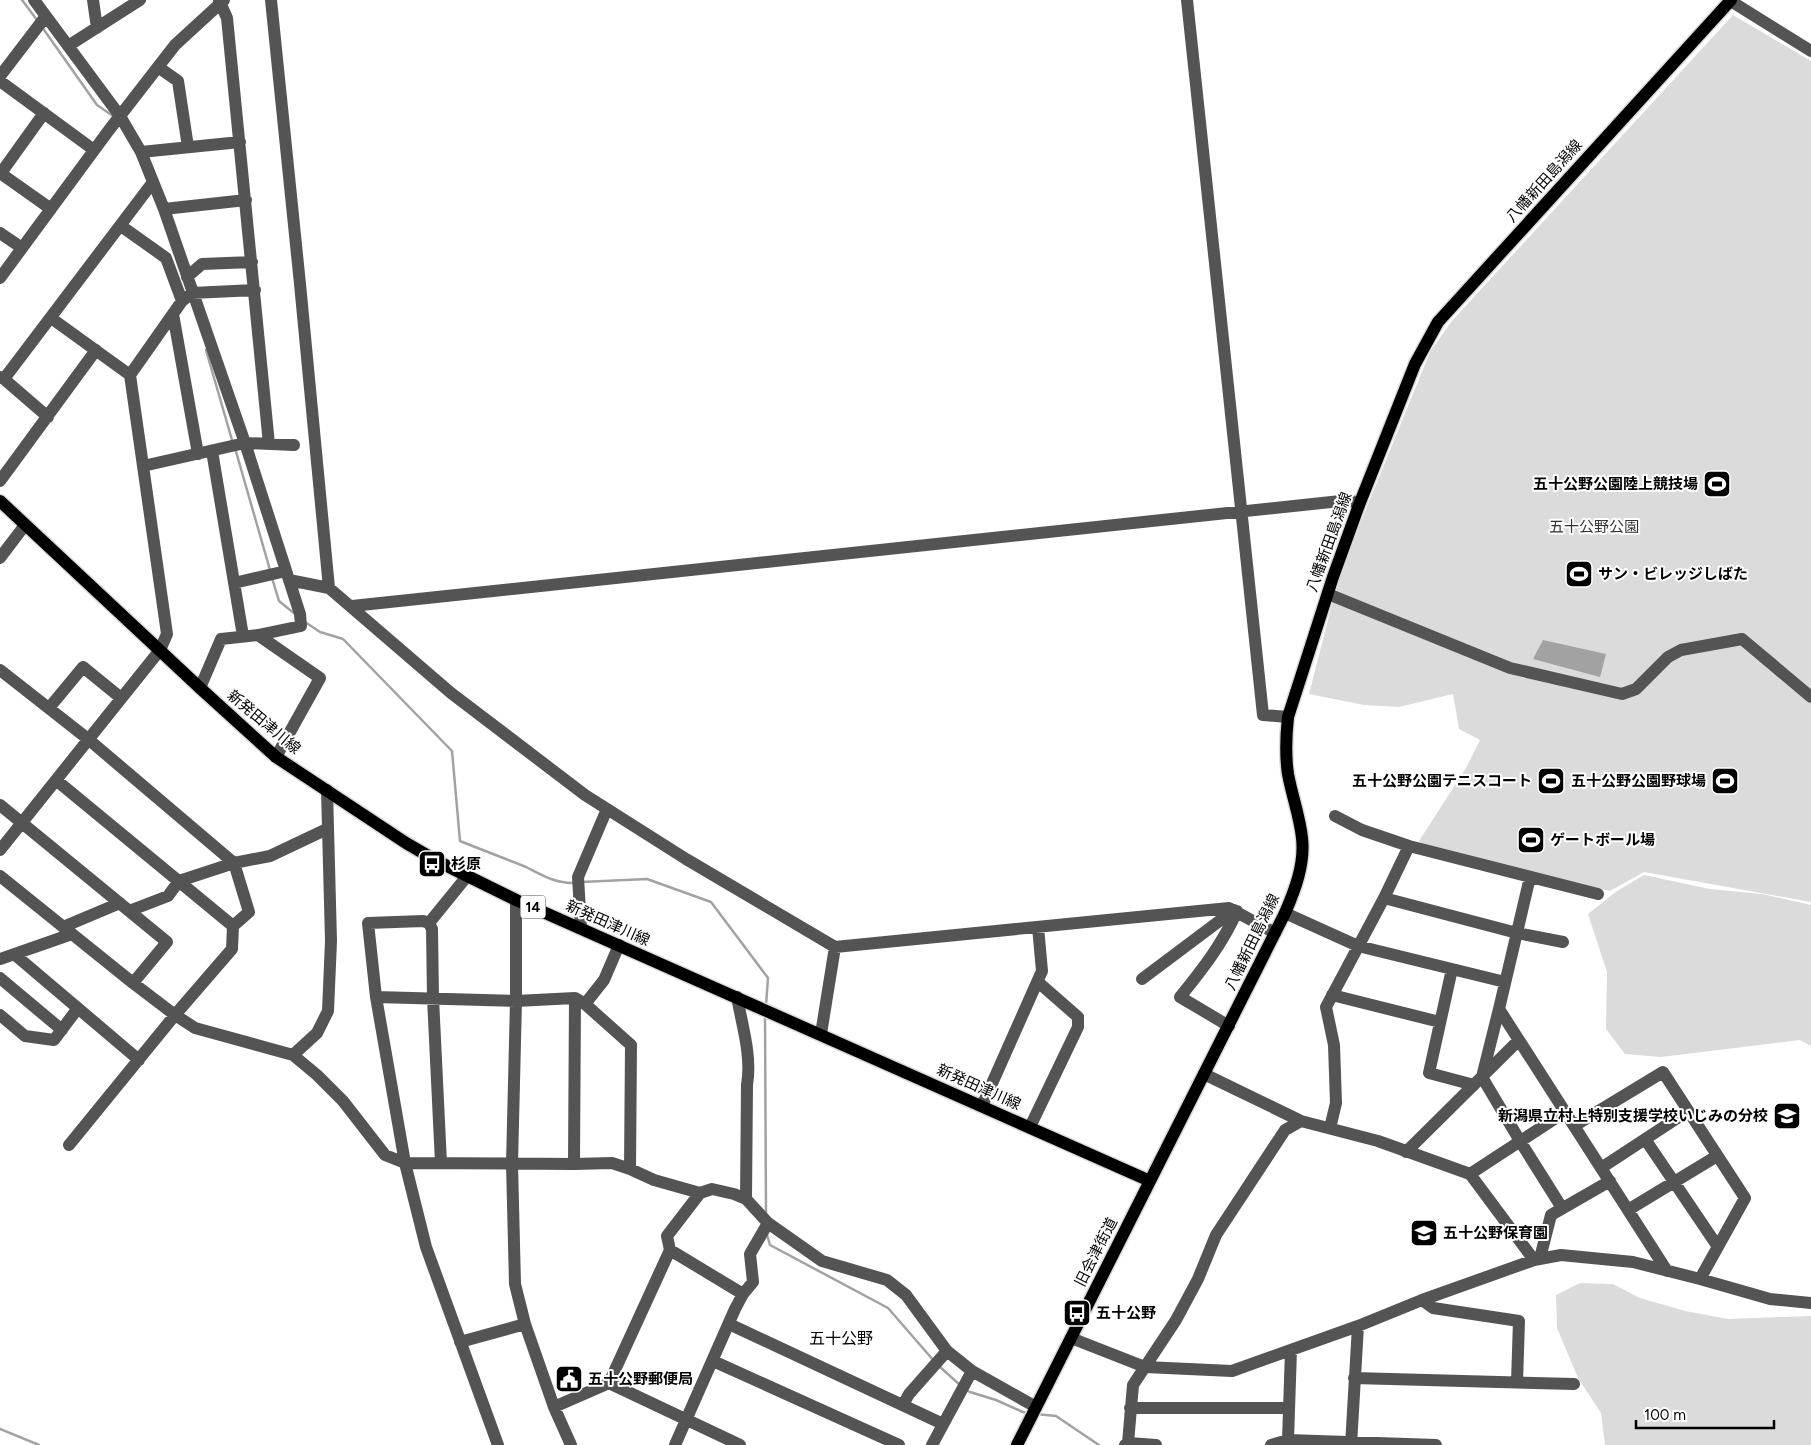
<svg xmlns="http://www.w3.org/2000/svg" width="1811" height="1445" font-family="Figtree,'Noto Sans JP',sans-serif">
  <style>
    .green { fill: #dbdbdb }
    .water { fill: #a2a2a2 }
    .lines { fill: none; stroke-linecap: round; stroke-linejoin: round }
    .stream { stroke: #a2a2a2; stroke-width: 2.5 }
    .major-casing { stroke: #dbdbdb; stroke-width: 15 }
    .minor { stroke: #545454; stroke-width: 12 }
    .major { stroke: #000; stroke-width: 12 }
    .labels { text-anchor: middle; stroke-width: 4; stroke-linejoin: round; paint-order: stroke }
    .shield { fill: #fff; stroke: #4c4c4c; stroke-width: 1 }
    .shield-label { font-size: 14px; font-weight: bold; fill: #000 }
    .street-label { font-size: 15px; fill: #000; stroke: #fff }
    .poi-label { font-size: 15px; font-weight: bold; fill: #000; stroke: #fff; text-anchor: start }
    .park-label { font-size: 15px; fill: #323232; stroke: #fff }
    .neighbourhood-label { font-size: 16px; fill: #000; stroke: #fff }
  </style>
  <rect width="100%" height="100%" fill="#fff"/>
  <path class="green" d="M1733,15l78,46v841l-167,-30 -34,19 -188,-47 -3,-3 47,-73 14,-28 -21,-11 -6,-35 -54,13 -35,-2 -55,-11 31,-121 90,-221 21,-30z
    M1644,875l66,14 52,5 49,11v141l-11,-6 -139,17 -36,-3 -19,-25 1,-57 -19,-58 29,-23z
    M1580,1283l33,1 27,14 45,13 43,8 83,-3v129h-206l-4,-32 -23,-35 -21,-50 -1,-33z"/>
  <path class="water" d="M1543,640l63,14 -6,23 -67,-18z"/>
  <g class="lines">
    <path class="stream" d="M22,0l15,20
      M42,27l55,78 16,11
      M206,350l26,90
      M235,448l35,122
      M272,578l7,23 16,13
      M305,622l15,10 23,7 109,112 8,90c22,9 44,17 66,26 16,8 28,16 47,16
      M581,882l66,-3 64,23 57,76 -2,27
      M765,1016l1,199
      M767,1235l3,10 118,63 46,53
      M940,1367l20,18
      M966,1390l4,2 26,8 27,12 5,1
      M1036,1414l20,2 43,29
      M0,1429l39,16"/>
    <g class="major-casing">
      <path id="major" d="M0,501l200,187 76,69 130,86 31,18 79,39 634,281
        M1017,1445l268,-532c10,-23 20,-49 17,-75 -2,-21 -10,-42 -14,-64 -3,-20 -2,-38 0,-57l45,-140 26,-72 56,-141 23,-42 293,-322"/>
    </g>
    <path class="minor" d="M34,0l86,116 21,36 23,57 81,234 55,171 1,12 -43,9 -37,4 -21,49
      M93,0l4,28
      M219,0l8,18 42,426
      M271,0l29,284 29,304
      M1187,0l76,715 25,2
      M1729,0l82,51
      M68,46l72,-46
      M158,67l20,14 10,66
      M0,76l46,-60
      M0,81l94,69
      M141,152l99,-10
      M0,173l51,36
      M1,173l43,-60
      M164,209l82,-9
      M121,226l45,32 16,43
      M0,233l22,15
      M187,277l15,-13 50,-2
      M0,278l109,-148 66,-85 49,-45
      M173,314l25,140
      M51,318l79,57
      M0,377l4,2 149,-197
      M4,379l44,38
      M212,451l31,185
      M143,466l102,-23 49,2
      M0,481l96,-131
      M0,558l25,-33
      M289,580l40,8 122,105 134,102 101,64 149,88 394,-39 46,25
      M234,583l52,-12
      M1328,594l182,74 112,26 14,-5 32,-32 13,-7 61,-11 69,58
      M352,606l998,-106 9,5
      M258,635l62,43 -44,79
      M0,670l88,69 146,124 15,49 -16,14 -1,23 -57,66 -106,130
      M49,708l34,-41 38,31
      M56,780l177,146
      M0,805l167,137 -34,41
      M1335,816l27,14 47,16 189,48
      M0,850l160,-200 7,-16 -37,-259 52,-74 10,-8 63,-3
      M0,876l133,107 42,32 20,13 98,27 24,20 26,26 42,54 20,8 169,1 38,-1 18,6 24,11 46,13 12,-4 22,5 12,5
      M1530,877l-31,132 168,262
      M1384,898l133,35 46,9
      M516,900v101l-4,163 3,120 10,40 29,83 17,38
      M129,911l39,-15 11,-15 55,-18 36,-7 57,-27
      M1285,913l73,33 147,36
      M429,923l39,-48
      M63,927l57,-24
      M581,928l-3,-51 29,-68
      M14,954l125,106
      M0,959l72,-25
      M1452,969l-23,104 45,12
      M0,978l62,52
      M1142,979l92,-69
      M1332,995l108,27
      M376,997l140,4 59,-3 10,6 46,41 -1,124
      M737,997c5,28 15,59 10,88l-1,114 22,24 54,38 65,19 19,15 41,56 25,20 64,36
      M585,1004l19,-24 15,-35
      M1499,1009l-17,68 38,64 42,67
      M0,1015l25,21 29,4 24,-32
      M1229,1026l-49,-29c22,-27 43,-54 57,-86
      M821,1034l14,-87
      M293,1055l24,-22 11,-22 3,-70 -4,-151
      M1204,1074l97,47 77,20 92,33 64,86
      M982,1106l60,-135 -4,-44
      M1574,1126l89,-54 82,126 -45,81
      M1030,1127l48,-100v-10l-40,-35
      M1330,1128l6,-25 -2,-58 -8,-38 58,-109 25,-52
      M1645,1139l73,108
      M1406,1152l113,-112
      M441,1163l-8,-165 -1,-69 -3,-6 -6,-2 -55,2 8,74 29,166 21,84 72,198
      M574,1164l1,-166
      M1601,1168l87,-57
      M1470,1174l95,-62
      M1628,1210l89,-54
      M670,1250l73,44 -8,15 -60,136
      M1540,1258l11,-43 59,-34
      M743,1294l10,-12 -3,-28 18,-31
      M1422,1300l11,8 86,13 -2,61
      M729,1324l214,100
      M1071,1338l74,29 87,4 126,-45 64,-26 112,-40 27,-5 72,7 67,17 70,20 41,4
      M460,1342l65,-18
      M713,1361l186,84
      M1354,1378l220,6
      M609,1383l131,62
      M903,1405l6,-11 38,-43
      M554,1407l55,-24 61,-133 -3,-14 33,-43
      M1130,1408h159
      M1288,1440l3,-90
      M1128,1443l5,-58 43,-65 22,-41 18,-44 69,-105 16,-9
      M932,1445l40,-74
      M1125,1445l3,-2 28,2
      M1271,1445l17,-5 148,5
      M1351,1445l7,-119"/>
    <use href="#major" class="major"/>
  </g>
  <defs>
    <g id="stadium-square" transform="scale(1.4375)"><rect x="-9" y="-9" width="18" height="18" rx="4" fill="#000" stroke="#fff"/><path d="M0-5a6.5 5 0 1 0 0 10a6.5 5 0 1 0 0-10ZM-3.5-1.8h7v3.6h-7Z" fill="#fff"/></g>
    <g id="bus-square" transform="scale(1.4375)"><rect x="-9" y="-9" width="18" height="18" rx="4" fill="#000" stroke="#fff"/><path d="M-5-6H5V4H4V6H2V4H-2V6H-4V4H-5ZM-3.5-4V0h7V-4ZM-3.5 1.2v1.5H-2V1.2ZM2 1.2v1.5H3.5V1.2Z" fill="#fff"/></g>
    <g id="school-square" transform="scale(1.4375)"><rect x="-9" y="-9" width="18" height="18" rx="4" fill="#000" stroke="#fff"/><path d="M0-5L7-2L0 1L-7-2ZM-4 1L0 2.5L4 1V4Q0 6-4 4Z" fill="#fff"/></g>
    <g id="civic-square" transform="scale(1.4375)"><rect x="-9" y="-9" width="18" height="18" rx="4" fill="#000" stroke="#fff"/><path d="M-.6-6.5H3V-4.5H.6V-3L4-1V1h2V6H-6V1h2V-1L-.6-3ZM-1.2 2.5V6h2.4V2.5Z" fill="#fff"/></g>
  </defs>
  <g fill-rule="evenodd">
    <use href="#stadium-square" x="1717" y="484"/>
    <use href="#stadium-square" x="1579" y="574"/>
    <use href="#stadium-square" x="1551" y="781"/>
    <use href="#stadium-square" x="1725" y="781"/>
    <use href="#stadium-square" x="1531" y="840"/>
    <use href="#bus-square" x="432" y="864"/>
    <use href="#school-square" x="1787" y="1116"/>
    <use href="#school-square" x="1424" y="1233"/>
    <use href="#bus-square" x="1077" y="1313"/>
    <use href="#civic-square" x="569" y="1379"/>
  </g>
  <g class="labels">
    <rect class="shield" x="520.5" y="895.5" width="25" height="23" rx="4"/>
    <g class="shield-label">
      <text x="533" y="912">14</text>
    </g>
    <g class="street-label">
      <text transform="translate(1544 181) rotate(-48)" y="5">八幡新田島潟線</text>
      <text transform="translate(1329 542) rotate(-70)" y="5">八幡新田島潟線</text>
      <text transform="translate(264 722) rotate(40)" y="5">新発田津川線</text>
      <text transform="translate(608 923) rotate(24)" y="5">新発田津川線</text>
      <text transform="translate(1252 942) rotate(-64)" y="5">八幡新田島潟線</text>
      <text transform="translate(979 1087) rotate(24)" y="5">新発田津川線</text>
      <text transform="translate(1096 1252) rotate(-63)" y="5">旧会津街道</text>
    </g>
    <g class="poi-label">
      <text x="1698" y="489" text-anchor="end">五十公野公園陸上競技場</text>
      <text x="1598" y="579">サン・ビレッジしばた</text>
      <text x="1532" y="786" text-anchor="end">五十公野公園テニスコート</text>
      <text x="1706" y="786" text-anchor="end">五十公野公園野球場</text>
      <text x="1550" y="845">ゲートボール場</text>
      <text x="451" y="869">杉原</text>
      <text x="1768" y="1121" text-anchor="end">新潟県立村上特別支援学校いじみの分校</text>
      <text x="1443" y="1238">五十公野保育園</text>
      <text x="1096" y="1318">五十公野</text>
      <text x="588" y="1384">五十公野郵便局</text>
    </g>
    <g class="park-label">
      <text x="1594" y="532">五十公野公園</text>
    </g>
    <g class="neighbourhood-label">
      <text x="841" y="1344">五十公野</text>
    </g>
  </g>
  <path d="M1636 1420v8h138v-8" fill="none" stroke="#000000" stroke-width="2.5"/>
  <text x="1644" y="1420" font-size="15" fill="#000000" stroke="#ffffff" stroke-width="4" paint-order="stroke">100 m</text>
</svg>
